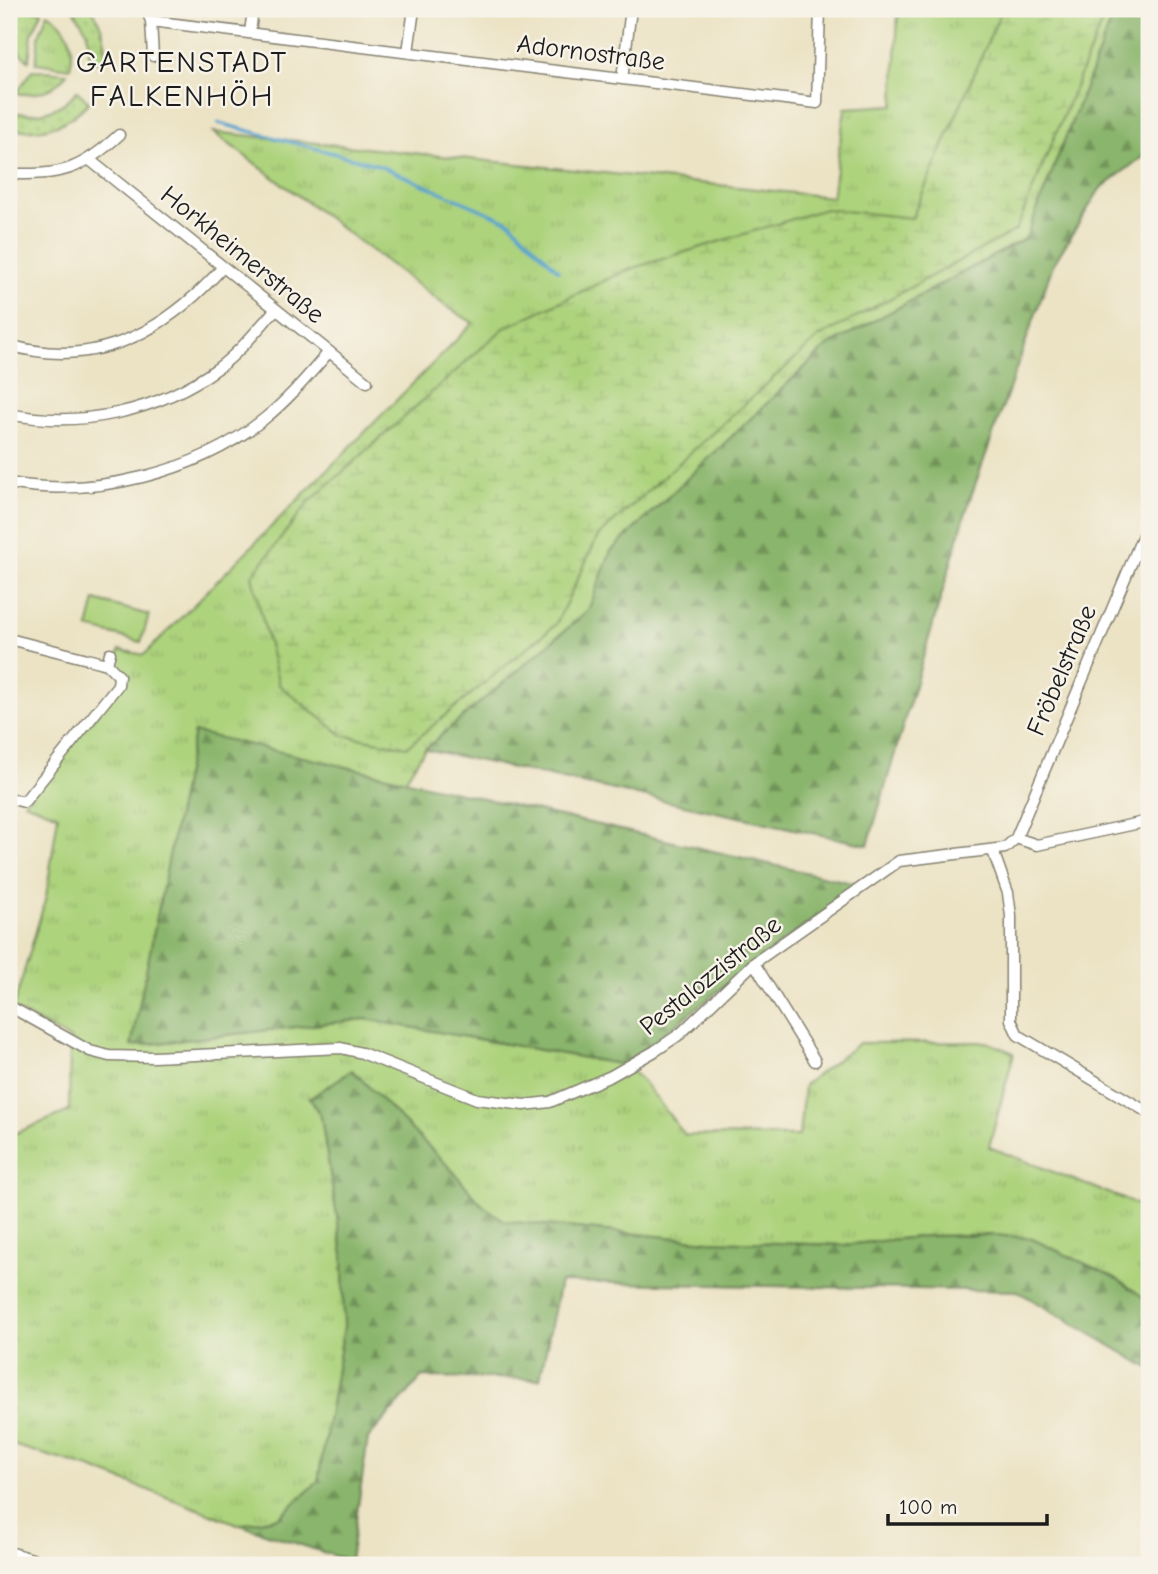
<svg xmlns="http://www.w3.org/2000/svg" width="1158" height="1574" font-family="'Comic Neue',sans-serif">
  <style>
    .grass { fill: url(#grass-tufts); stroke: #64784c; stroke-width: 2 }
    .forest { fill: url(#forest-firs); stroke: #536844; stroke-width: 2 }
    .wetland { fill: url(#wetland-marsh); stroke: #64784c; stroke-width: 2 }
    .park { fill: #add37d; stroke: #64784c; stroke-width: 2 }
    .garden { fill: url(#garden-dots); stroke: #64784c; stroke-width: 2 }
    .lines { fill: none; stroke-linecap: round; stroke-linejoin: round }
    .stream { stroke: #58a2cf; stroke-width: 3.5 }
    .street-casing { stroke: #848070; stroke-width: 13 }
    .street { stroke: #fff; stroke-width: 10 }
    .labels { text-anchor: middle; stroke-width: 5; stroke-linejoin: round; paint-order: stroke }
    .street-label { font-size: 26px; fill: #1c1c1c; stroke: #f7f3e8 }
    .quarter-label { font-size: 30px; letter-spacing: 2px; fill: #1c1c1c; stroke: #f7f3e8 }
  </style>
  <defs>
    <pattern id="grass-tufts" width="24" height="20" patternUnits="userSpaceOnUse" patternTransform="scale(1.75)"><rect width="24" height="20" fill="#add37d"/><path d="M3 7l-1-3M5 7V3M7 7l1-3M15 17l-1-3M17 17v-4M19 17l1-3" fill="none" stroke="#94b56b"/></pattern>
    <pattern id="forest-firs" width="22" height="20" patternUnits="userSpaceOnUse" patternTransform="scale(1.75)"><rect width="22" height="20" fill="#8ab56c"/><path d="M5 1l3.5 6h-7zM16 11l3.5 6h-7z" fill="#709258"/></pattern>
    <pattern id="wetland-marsh" width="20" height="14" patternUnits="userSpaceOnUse" patternTransform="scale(1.75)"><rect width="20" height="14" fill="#add37d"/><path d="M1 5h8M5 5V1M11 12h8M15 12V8" fill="none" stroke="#94b56b"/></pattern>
    <pattern id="garden-dots" width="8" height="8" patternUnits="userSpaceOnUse" patternTransform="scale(1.75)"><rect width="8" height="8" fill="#add37d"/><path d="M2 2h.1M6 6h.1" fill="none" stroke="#94b56b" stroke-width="1.8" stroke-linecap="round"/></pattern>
  </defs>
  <rect width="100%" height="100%" fill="#f7f3e8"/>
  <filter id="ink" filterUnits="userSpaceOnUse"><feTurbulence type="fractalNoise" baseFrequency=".0143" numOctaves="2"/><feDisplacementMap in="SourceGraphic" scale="14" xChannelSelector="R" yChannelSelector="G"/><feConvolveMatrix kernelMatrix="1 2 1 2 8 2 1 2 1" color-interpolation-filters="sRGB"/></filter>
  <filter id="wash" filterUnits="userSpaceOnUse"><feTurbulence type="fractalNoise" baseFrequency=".00686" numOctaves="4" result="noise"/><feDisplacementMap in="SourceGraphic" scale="28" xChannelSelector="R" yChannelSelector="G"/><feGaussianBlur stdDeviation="1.57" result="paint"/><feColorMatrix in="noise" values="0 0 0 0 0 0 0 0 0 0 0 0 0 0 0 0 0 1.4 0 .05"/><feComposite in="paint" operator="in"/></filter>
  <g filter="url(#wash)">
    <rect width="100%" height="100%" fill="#ece3c5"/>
    <path class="grass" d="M27,9l15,3 -10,22 -3,27 -20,-18v-29z
      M898,9h218l-90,229 -200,109 -215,204 -23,60 -163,138 -20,31 -211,-47 -62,313 233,-27 259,46 18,15 43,55 114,1 5,-51 55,-42 128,-1 27,11 -25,94 160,62v92l-35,-24 -84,-39 -37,-3 -67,1 -82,9 -136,-4 -203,-20 -23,-16 -31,-36 -141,-71 11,19 22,137 1,73 -26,155 -39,35 -39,8 -150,-57 -81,-24v-308l60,-25 1,-72 -57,-30 33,-112 12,-82 -34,-13 101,-123 -9,-18 4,-11 24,5 329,-332 -26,-16 -234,-175 619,65 13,-89 49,-3z
      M48,13c20,12 28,32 22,55l-34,-5 3,-27z
      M33,70l34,3c-10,17 -33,24 -51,20z"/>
    <path class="forest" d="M1116,9h33v143l-49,37 -47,76 -85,240 -100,340 -443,-96 163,-138 23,-60 215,-204 200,-109z
      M194,732l667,153 -107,78 -130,102 -259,-46 -234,27z
      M352,1070l99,99 31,36 23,16 203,20 136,4 82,-9 67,-1 37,3 84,39 35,24v67l-132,-77 -457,-9 -20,97 -118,-2 -54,61 -18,123 -110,-36 39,-8 39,-35 26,-155 -1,-73 -22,-137 -11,-19z"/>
    <path class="wetland" d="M1002,9l105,1 -91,220 -197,107 -221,199 -42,88 -149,123 -65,-12 -63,-50 -27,-109 56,-73 196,-175 123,-58 198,-61 87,9z"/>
    <path class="park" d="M95,600l54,15 -8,27 -53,-14z"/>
    <path class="garden" d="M73,9h19c11,17 15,34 14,53l-16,-1 -3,-30z
      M77,91l12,11c-21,24 -49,33 -80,26l3,-16c25,5 48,-1 65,-21z"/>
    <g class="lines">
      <path class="stream" d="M219,123l159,42 132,57 48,48"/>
    </g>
  </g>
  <g filter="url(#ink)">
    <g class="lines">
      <g class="street-casing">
        <path id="street" d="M146,9l5,12 2,35
          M151,21l666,82 3,-94
          M250,33l3,-24
          M408,52l6,-43
          M622,79l9,-70
          M91,161l276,221
          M9,174c53,1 71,-3 110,-39
          M9,345c87,26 158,-15 214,-78
          M9,414c72,15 150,-3 209,-46 22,-16 39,-38 57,-58
          M9,483c85,15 187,-10 255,-64 24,-19 44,-43 64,-66
          M9,639l98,25 3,-11
          M9,798l15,4 94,-117 1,-9 -12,-12
          M1016,838l21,7 112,-24
          M993,851l15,42 3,23v104l7,15 131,78
          M754,963l61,98
          M9,1006l81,45 19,5 45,1 187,-9 21,5 115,46 47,6 26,-3 61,-26 44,-25 25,-17 74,-71 145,-102 106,-13 11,-10 133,-317
          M9,1552l43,13"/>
      </g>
      <use href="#street" class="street"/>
    </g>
  </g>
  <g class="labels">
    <g class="street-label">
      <text transform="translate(591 52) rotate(7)" y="9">Adornostraße</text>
      <text transform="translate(243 254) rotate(39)" y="9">Horkheimerstraße</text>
      <text transform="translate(1061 670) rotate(-67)" y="9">Fröbelstraße</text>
      <text transform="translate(710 975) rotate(-39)" y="9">Pestalozzistraße</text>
    </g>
    <g class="quarter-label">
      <text x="182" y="72">GARTENSTADT<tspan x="182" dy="34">FALKENHÖH</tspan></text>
    </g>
  </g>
  <rect width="1158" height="1574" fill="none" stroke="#f7f3e8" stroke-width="35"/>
  <path d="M888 1514v10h159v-10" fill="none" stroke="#1c1c1c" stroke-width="3.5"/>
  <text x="899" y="1514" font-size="21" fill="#1c1c1c" stroke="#f7f3e8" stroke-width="5" paint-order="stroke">100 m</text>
</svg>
